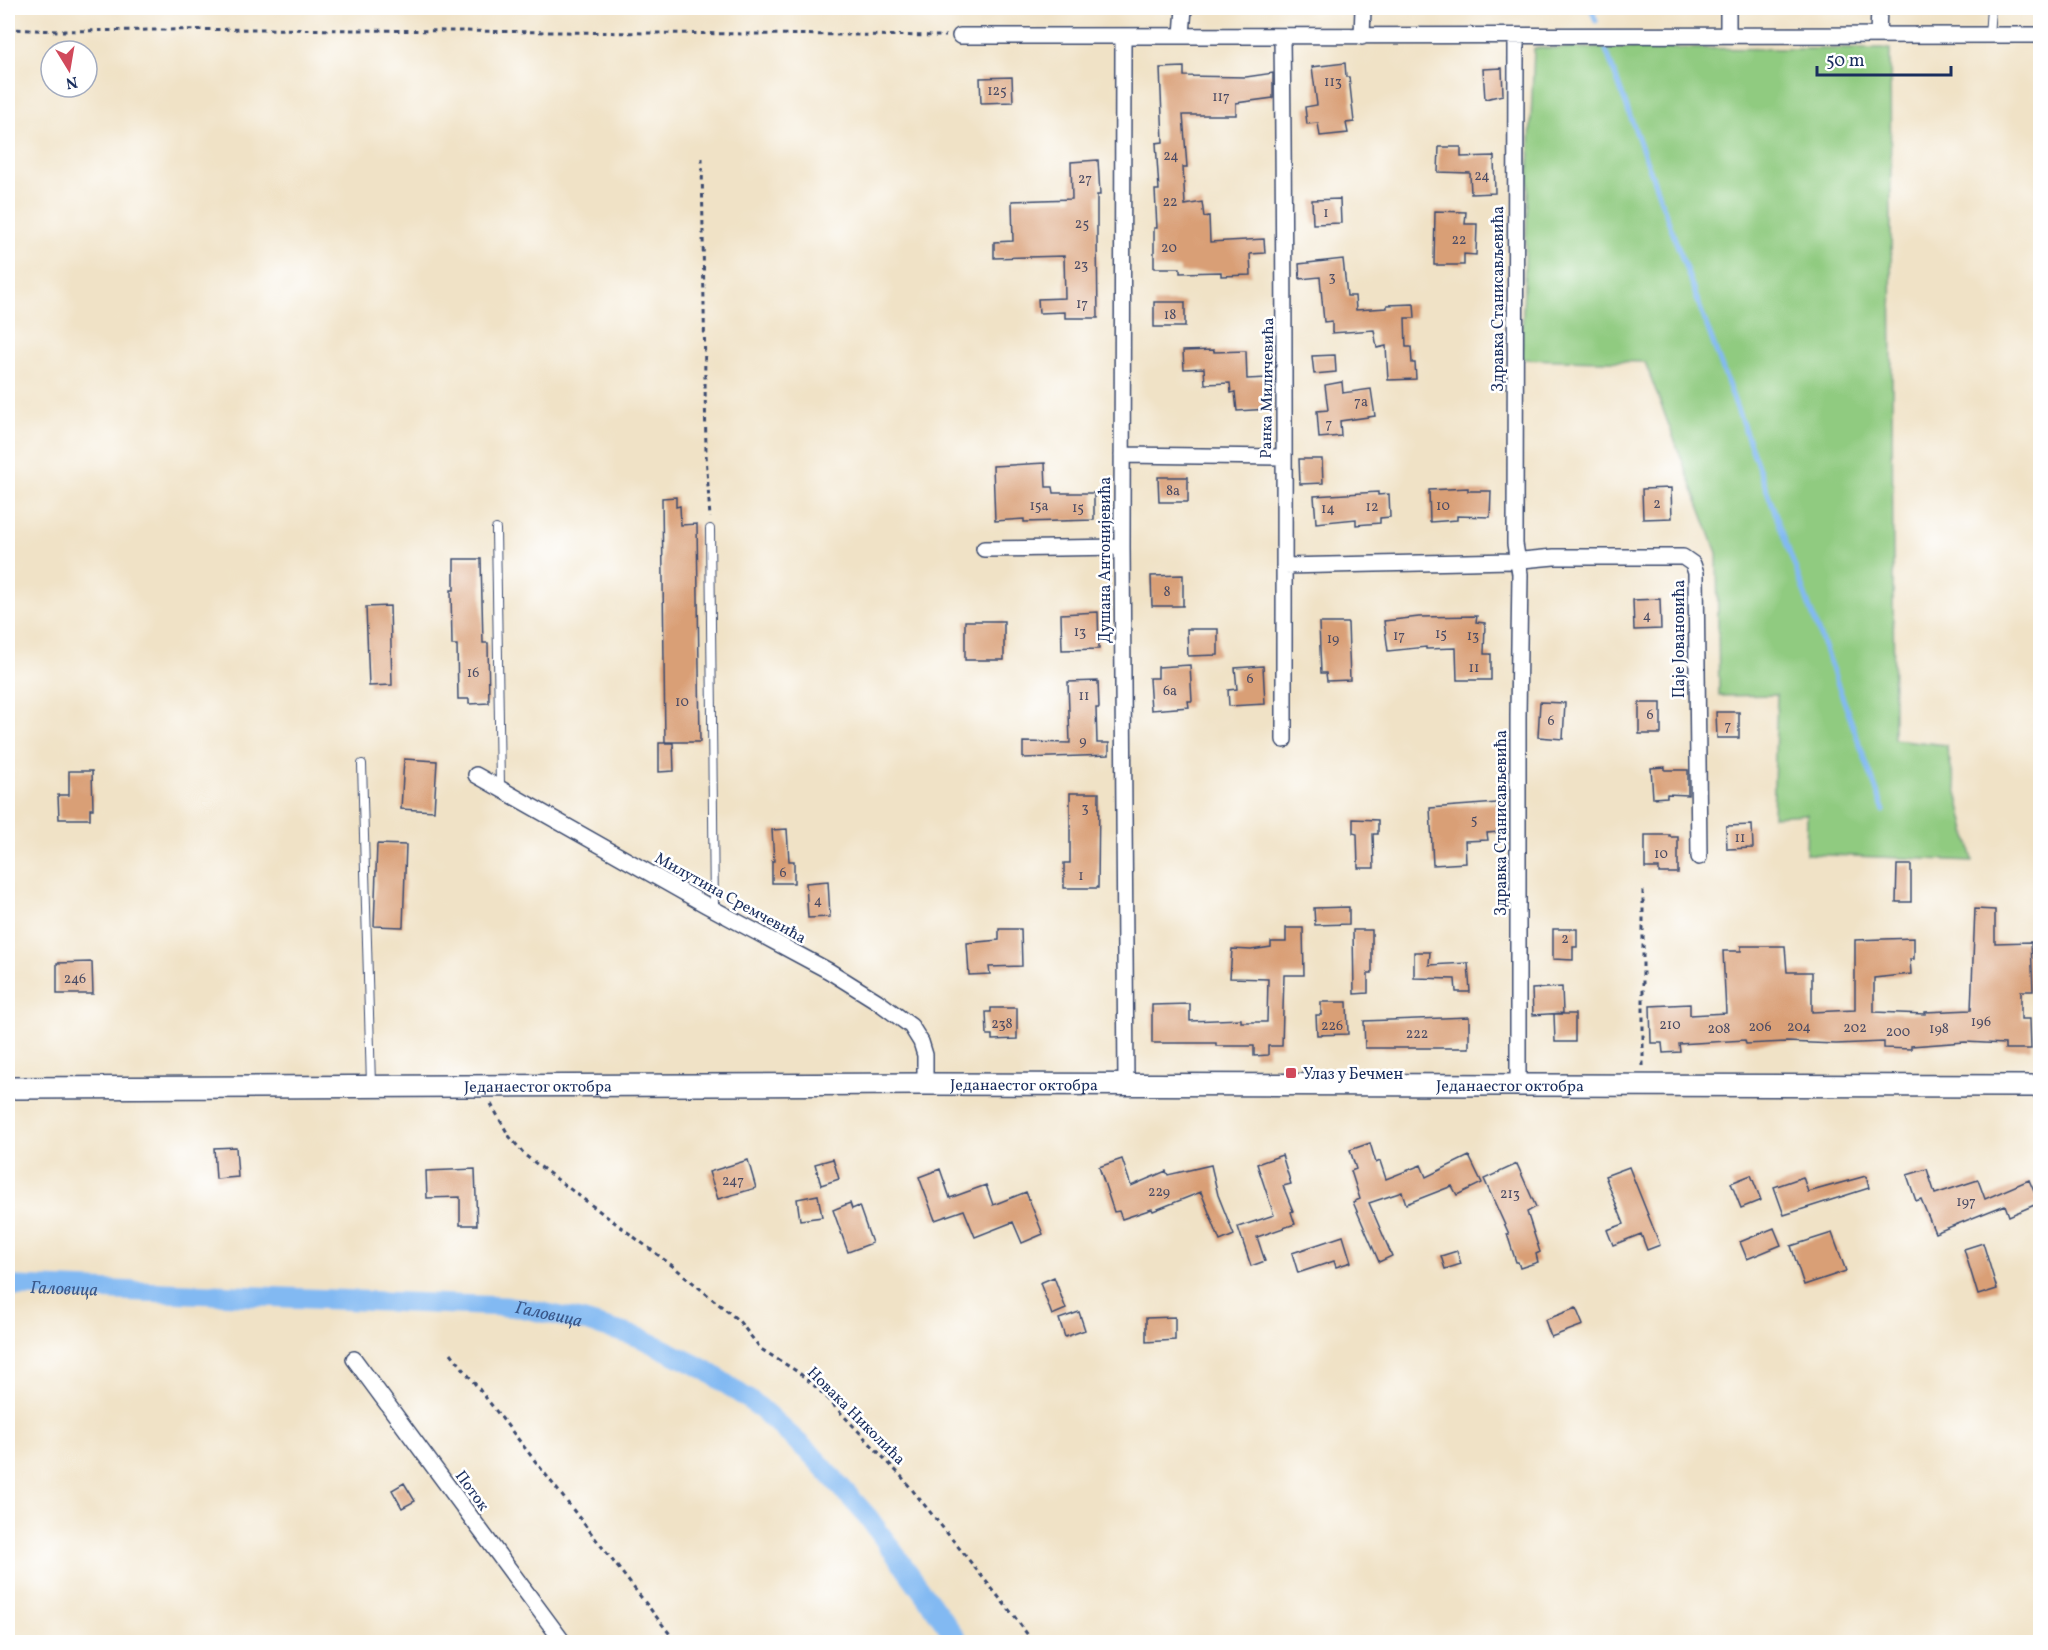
<svg xmlns="http://www.w3.org/2000/svg" width="2048" height="1650" font-family="Vollkorn,serif">
  <style>
    .green { fill: #90cb80; stroke: #567d6f; stroke-width: 1.5 }
    .lines { fill: none; stroke-linecap: round; stroke-linejoin: round }
    .stream { stroke: #82b9f2; stroke-width: 5 }
    .canal { stroke: #82b9f2; stroke-width: 20 }
    .building { fill: #d99f76 }
    .service-casing { stroke: #3b4a6e; stroke-width: 10 }
    .minor-casing { stroke: #3b4a6e; stroke-width: 18 }
    .secondary-casing { stroke: #3b4a6e; stroke-width: 24 }
    .path { stroke: #3b4a6e; stroke-width: 3; stroke-dasharray: 4.5 4.5; stroke-linecap: butt }
    .service { stroke: #fff; stroke-width: 8 }
    .minor { stroke: #fff; stroke-width: 15 }
    .secondary { stroke: #fff; stroke-width: 21 }
    .poi-dot { fill: #d1495b; stroke: #fff; stroke-width: 2 }
    .labels { text-anchor: middle; stroke-width: 5; stroke-linejoin: round; paint-order: stroke }
    .number-label { font-size: 14px; fill: #4a4b64 }
    .street-label { font-size: 16px; fill: #1b2f5e; stroke: #fff }
    .poi-label { font-size: 16px; fill: #1b2f5e; stroke: #fff; text-anchor: start }
    .water-label { font-size: 18px; font-style: italic; fill: #3a588a; stroke: #fff }
  </style>
  <rect width="100%" height="100%" fill="#fff"/>
  <filter id="ink" filterUnits="userSpaceOnUse"><feTurbulence type="fractalNoise" baseFrequency=".0167" numOctaves="2"/><feDisplacementMap in="SourceGraphic" scale="12" xChannelSelector="R" yChannelSelector="G"/><feConvolveMatrix kernelMatrix="1 2 1 2 8 2 1 2 1" color-interpolation-filters="sRGB"/></filter>
  <filter id="wash" filterUnits="userSpaceOnUse"><feTurbulence type="fractalNoise" baseFrequency=".008" numOctaves="4" result="noise"/><feDisplacementMap in="SourceGraphic" scale="24" xChannelSelector="R" yChannelSelector="G"/><feGaussianBlur stdDeviation="1.35" result="paint"/><feColorMatrix in="noise" values="0 0 0 0 0 0 0 0 0 0 0 0 0 0 0 0 0 1.4 0 .05"/><feComposite in="paint" operator="in"/></filter>
  <g filter="url(#wash)">
    <rect width="100%" height="100%" fill="#f0e2c6"/>
    <path class="green" d="M1534,48l356,1 4,690 52,6 27,116 -167,-7 1,-40 -34,2 4,-121 -58,1 -2,-143 -72,-191 -124,-3z"/>
    <g class="lines">
      <path class="stream" d="M1591,8l5,13
        M1606,50l278,761"/>
      <path class="canal" id="s1" d="M8,1286l509,21 66,14 58,17 65,32 53,37 54,49 55,61 91,125"/>
    </g>
    <g id="blocks">
      <path class="building" d="M1345,63l1,14h3l5,45 -8,1 2,10 -28,3 -2,-13 -11,1 -2,-17 12,-2 -5,-38z
        M1184,67v9l62,1 27,-4v25l-37,5v12h-53l4,52h-4l2,38 17,-3 2,15 5,-1 1,26 54,-3 1,14 -15,1 1,21 -30,1v-4l-41,1v-5h-26v-40h3l-2,-38h4l-3,-47 7,-1 -3,-74z
        M1502,68l1,27 -18,4 -2,-30z
        M1012,77l1,25 -32,1 -1,-25z
        M1439,147h22v10l33,-1 1,37 -24,1 -1,-21 -32,-1z
        M1098,160l2,35h-3v43l1,80h-33v-6l-26,1 -1,-14 27,-1 -1,-42 -70,2v-16l19,-1 -1,-40 60,-2 -1,-37z
        M1340,199l1,24 -28,1 -1,-24z
        M1435,211l31,1 -1,12h12l-1,31 -12,-1v11h-30z
        M1343,259l4,37h8l1,14 31,-2v-3l27,-1 1,14h-10l1,29h5l1,16h3l1,16 -28,1 -2,-34 -9,2 -3,-18 -42,3v-12l-8,1 -4,-45 -20,2 -1,-15z
        M1154,302h31v25h-31z
        M1214,350v2l32,-1 1,28 20,-1 2,31 -32,2 -2,-19 -4,1 -1,-10 -25,1 -1,-16 -20,1 -1,-18z
        M1335,355l1,17 -22,2 -2,-18z
        M1342,382l1,11 28,-4 4,27 -35,5 1,15 -22,2 -2,-27 11,-1 -3,-25z
        M1299,459h23l1,24 -23,1z
        M1045,463l1,24h7l1,6h40v27l-70,2v-3l-29,2 -2,-55z
        M1158,477h30v25h-29z
        M1468,488v3h23l-1,26 -33,-1v4l-27,2 -1,-32z
        M1671,488l1,30 -29,1 -1,-30z
        M1378,492v3l11,-1 1,23 -10,1v5l-24,2v-6l-40,4 -2,-27z
        M676,497v10l4,-1 1,19 16,-1 3,218h-35l-3,-244z
        M454,559h27l2,84h5l1,60 -20,1v-5h-11l-1,-54h-5l-1,-55h3z
        M1183,575v31h-31l-1,-30z
        M1660,599l1,30 -27,1 -1,-30z
        M390,606l2,79 -23,1 -3,-79z
        M1098,612l1,37 -37,1 -1,-36z
        M1477,616l-1,6 9,1 -1,31h7v26h-34l-1,-32 -30,1v-2l-38,4 -4,-30 35,-4z
        M965,621h39v39h-39z
        M1319,623h29l2,57 -23,1 -1,-8h-5z
        M1187,629h31v26l-30,1z
        M1190,665l2,36h-4l1,6 -38,3 -2,-32h9v-11z
        M1263,666l2,38 -36,2 -1,-16 9,-1 -2,-21z
        M1098,681l1,27h-3l1,35h12v12l-86,3v-16l47,1 -2,-61z
        M1540,702l25,1 -2,36 -25,-2z
        M1639,703h22v31h-22z
        M1716,712h23v26h-22z
        M659,743h14l1,28 -15,1z
        M404,759l33,2 -3,50 -33,-2z
        M1665,767v3h23v25l-21,-1v3l-14,1 -2,-30z
        M69,771h23l1,38h-3v10h-31l-1,-24h11z
        M1070,793h29l-1,95h-34v-25h6z
        M1497,803l2,29 -12,1 1,7 -23,1 1,22 -33,2 -3,-57z
        M1353,819l25,1v14h-5l1,34h-16l-1,-34 -4,-1z
        M1752,825l1,23 -26,1 -1,-23z
        M787,829l2,32h5v22h-22v-22h2l-2,-31z
        M1645,835h25v2h8v36h-19v-5h-14z
        M377,844l29,1 -3,82 -29,-1z
        M1897,865h14v37h-15z
        M828,881l2,36 -22,1 -2,-35z
        M1349,907v17l-34,1 -1,-17z
        M1975,909l20,1v33l36,-1 2,49h-12v28h9l1,30h-26v-5l-40,-2 -54,4v3l-27,-1v-6l-48,2 -50,-2 -40,2 -1,-4 -66,4 1,8 -17,1 -1,-10h-11l-1,-37 40,-2v11l36,-2 -3,-62h18v-5h44l2,26h25v40l43,-2v-70l59,-2v21h-4l1,15 -37,4v34l51,2v-2l46,-2z
        M1286,928h17l1,47h-20l-2,71h-14v9l-14,1v-10h-38v-3h-64v-38l38,-1v17l51,-2v3h26l1,-43 -38,-1 2,-29 19,1 20,-3v-5h15z
        M999,929h22l1,37 -33,1 1,7 -21,1 -2,-32 32,-3z
        M1553,929h24v18h-4v13l-20,-1z
        M1353,930h19v43h-4v20l-14,1z
        M1414,952h16l-1,13 39,-2 2,29h-14l-1,-13 -41,-1z
        M92,962l1,32h-36v-31z
        M1562,987l1,26 -30,2 -1,-26z
        M1321,1002h26l1,32 -31,1 -1,-20h5z
        M991,1008h26v31l-25,1v-5h-5l-1,-23h5z
        M1554,1014h21v28h-20z
        M1469,1017v31h-104l-1,-27z
        M1370,1143l6,20 4,-2 6,18 35,-14 5,12 43,-21 13,27 -25,12 -5,-9 -46,18 -4,-12 -33,11 23,53 -13,6 -26,-60 7,-3 -9,-28 5,-2 -6,-19z
        M236,1147l2,30 -22,2 -2,-31z
        M1282,1155l9,29 -8,2 10,25 -2,1 4,12 -38,13 8,24 -14,5 -13,-39 36,-12 -17,-51z
        M833,1159l6,20 -18,6 -6,-21z
        M1122,1159l9,27 35,-15 2,4 43,-10 7,30 16,40 -14,6 -19,-49 -48,19 -1,-2 -30,10 -3,-8 -5,1 -15,-45z
        M748,1160l8,28 -38,11 -9,-27z
        M1517,1164l19,43 -9,5 13,40 -4,2 2,8 -18,6 -2,-6h-2l-9,-28h2l-25,-55z
        M1629,1167l31,78 -13,5 -6,-16 -28,11 -6,-15 17,-6 -19,-48z
        M475,1169l2,56h-17v-28l-33,1 -1,-27z
        M940,1169l10,29 36,-13 7,20 33,-13 17,42 -21,9 -9,-21 -38,15 -11,-27 -29,10 -16,-43z
        M1927,1169l8,25 43,-14 7,19 44,-19 10,23 -30,13 -4,-11 -70,28 -14,-34 -5,2 -9,-26z
        M1751,1175l10,25 -20,8 -10,-25z
        M1866,1176l3,12 -85,27 -10,-28 29,-10 5,15z
        M818,1195l4,22 -22,3 -3,-21z
        M850,1203l2,6 7,-3 13,37 -24,9 -15,-42z
        M1774,1228l7,17 -34,14 -7,-17z
        M1832,1233l14,38 -42,14 -13,-39z
        M1343,1236l8,26 -15,5 -2,-6 -36,12 -6,-20z
        M1983,1243l14,46 -19,6 -14,-46z
        M1457,1251l4,13 -16,5 -4,-13z
        M1054,1277l12,32 -14,6 -12,-32z
        M1576,1308l7,17 -32,12 -6,-17z
        M1079,1312l6,18 -20,7 -6,-18z
        M1175,1317v23l-29,2v-24z
        M404,1483l11,18 -13,7 -10,-18z"/>
    </g>
  </g>
  <g filter="url(#ink)">
    <use href="#blocks" fill-opacity="0" stroke="#3b4a6e" stroke-width="1.5"/>
    <g class="lines">
      <g class="service-casing">
        <path id="service" d="M1989,36l2,-28
          M496,529l4,258
          M710,529l4,380
          M362,764l9,321"/>
      </g>
      <g class="minor-casing">
        <path id="minor" d="M1182,35l2,-27
          M1728,35v-27
          M1878,35l1,-27
          M960,36l1080,-1
          M1123,36l-1,511 4,537
          M1516,36l-1,508 5,30 -2,142v368
          M1282,37c3,234 2,468 2,703
          M1362,37l1,-29
          M1122,455l161,2
          M984,549l138,-2
          M1284,566l227,-5 43,-4h129l10,7 3,9 3,284
          M476,775l230,130 123,66 48,30 34,25 10,16 4,13v29
          M354,1359l209,283"/>
      </g>
      <g class="secondary-casing">
        <g id="secondary">
          <path id="s2" d="M8,1088l917,-4 1115,2"/>
        </g>
      </g>
      <path class="path" d="M8,29l50,2 202,-2 686,7
        M702,158l4,296 4,64
        M1643,1066v-178
        M491,1104l18,32 17,20 148,111 65,54 22,28 37,23 19,16 84,88 113,140 19,26
        M451,1353l225,289"/>
      <use href="#service" class="service"/>
      <use href="#minor" class="minor"/>
      <use href="#secondary" class="secondary"/>
    </g>
  </g>
  <rect class="poi-dot" x="1285" y="1067" width="12" height="12" rx="3"/>
  <g class="labels">
    <g class="number-label">
      <text x="1333" y="86">113</text>
      <text x="997" y="95">125</text>
      <text x="1221" y="101">117</text>
      <text x="1171" y="160">24</text>
      <text x="1482" y="180">24</text>
      <text x="1085" y="183">27</text>
      <text x="1170" y="206">22</text>
      <text x="1326" y="217">1</text>
      <text x="1082" y="228">25</text>
      <text x="1459" y="244">22</text>
      <text x="1169" y="252">20</text>
      <text x="1081" y="269">23</text>
      <text x="1332" y="281">3</text>
      <text x="1082" y="308">17</text>
      <text x="1170" y="319">18</text>
      <text x="1361" y="406">7a</text>
      <text x="1329" y="428">7</text>
      <text x="1173" y="495">8a</text>
      <text x="1657" y="508">2</text>
      <text x="1039" y="510">15a</text>
      <text x="1443" y="510">10</text>
      <text x="1372" y="511">12</text>
      <text x="1078" y="512">15</text>
      <text x="1328" y="513">14</text>
      <text x="1167" y="596">8</text>
      <text x="1647" y="620">4</text>
      <text x="1080" y="636">13</text>
      <text x="1441" y="638">15</text>
      <text x="1399" y="640">17</text>
      <text x="1473" y="640">13</text>
      <text x="1333" y="643">19</text>
      <text x="1474" y="672">11</text>
      <text x="473" y="677">16</text>
      <text x="1250" y="683">6</text>
      <text x="1170" y="695">6a</text>
      <text x="1084" y="700">11</text>
      <text x="682" y="706">10</text>
      <text x="1650" y="719">6</text>
      <text x="1551" y="725">6</text>
      <text x="1728" y="730">7</text>
      <text x="1083" y="745">9</text>
      <text x="1085" y="812">3</text>
      <text x="1474" y="824">5</text>
      <text x="1740" y="842">11</text>
      <text x="1661" y="858">10</text>
      <text x="783" y="877">6</text>
      <text x="1081" y="880">1</text>
      <text x="818" y="905">4</text>
      <text x="1565" y="943">2</text>
      <text x="75" y="983">246</text>
      <text x="1981" y="1026">196</text>
      <text x="1002" y="1028">238</text>
      <text x="1670" y="1029">210</text>
      <text x="1332" y="1030">226</text>
      <text x="1760" y="1031">206</text>
      <text x="1799" y="1031">204</text>
      <text x="1855" y="1032">202</text>
      <text x="1719" y="1033">208</text>
      <text x="1939" y="1033">198</text>
      <text x="1898" y="1036">200</text>
      <text x="1417" y="1038">222</text>
      <text x="733" y="1185">247</text>
      <text x="1159" y="1196">229</text>
      <text x="1510" y="1198">213</text>
      <text x="1966" y="1206">197</text>
    </g>
    <g class="street-label">
      <text transform="translate(1497 299) rotate(-90)" y="6">Здравка Станисављевића</text>
      <text transform="translate(1266 388) rotate(-89)" y="6">Ранка Миличевића</text>
      <text transform="translate(1104 560) rotate(-90)" y="6">Душана Антонијевића</text>
      <text transform="translate(1678 639) rotate(-90)" y="6">Паје Јовановића</text>
      <text transform="translate(1500 823) rotate(-90)" y="6">Здравка Станисављевића</text>
      <text transform="translate(731 897) rotate(29)" y="6">Милутина Сремчевића</text>
      <text dy="6" stroke="none"><textPath href="#s2" startOffset="1016">Једанаестог октобра</textPath></text>
      <text dy="6" stroke="none"><textPath href="#s2" startOffset="1502">Једанаестог октобра</textPath></text>
      <text dy="6" stroke="none"><textPath href="#s2" startOffset="530">Једанаестог октобра</textPath></text>
      <text transform="translate(857 1415) rotate(45)" y="6">Новака Николића</text>
      <text transform="translate(473 1490) rotate(54)" y="6">Поток</text>
    </g>
    <g class="poi-label">
      <text x="1303" y="1079">Улаз у Бечмен</text>
    </g>
    <g class="water-label">
      <text dy="6" stroke="none"><textPath href="#s1" startOffset="56">Галовица</textPath></text>
      <text dy="6" stroke="none"><textPath href="#s1" startOffset="542">Галовица</textPath></text>
    </g>
  </g>
  <rect width="2048" height="1650" fill="none" stroke="#fff" stroke-width="30"/>
  <g transform="translate(69 69) rotate(169)"><circle r="28" fill="#ffffff" stroke="#a4acbf" stroke-width="1.5"/>
  <path d="M0-4.5L10 22L0 15L-10 22Z" fill="#d1495b"/>
  <text y="-9" font-size="16" font-weight="bold" text-anchor="middle" fill="#1b2f5e">N</text>
  </g>
  <path d="M1817 66v9h134v-9" fill="none" stroke="#1b2f5e" stroke-width="3"/>
  <text x="1826" y="66" font-size="18" fill="#1b2f5e" stroke="#ffffff" stroke-width="4.5" paint-order="stroke">50 m</text>
</svg>
